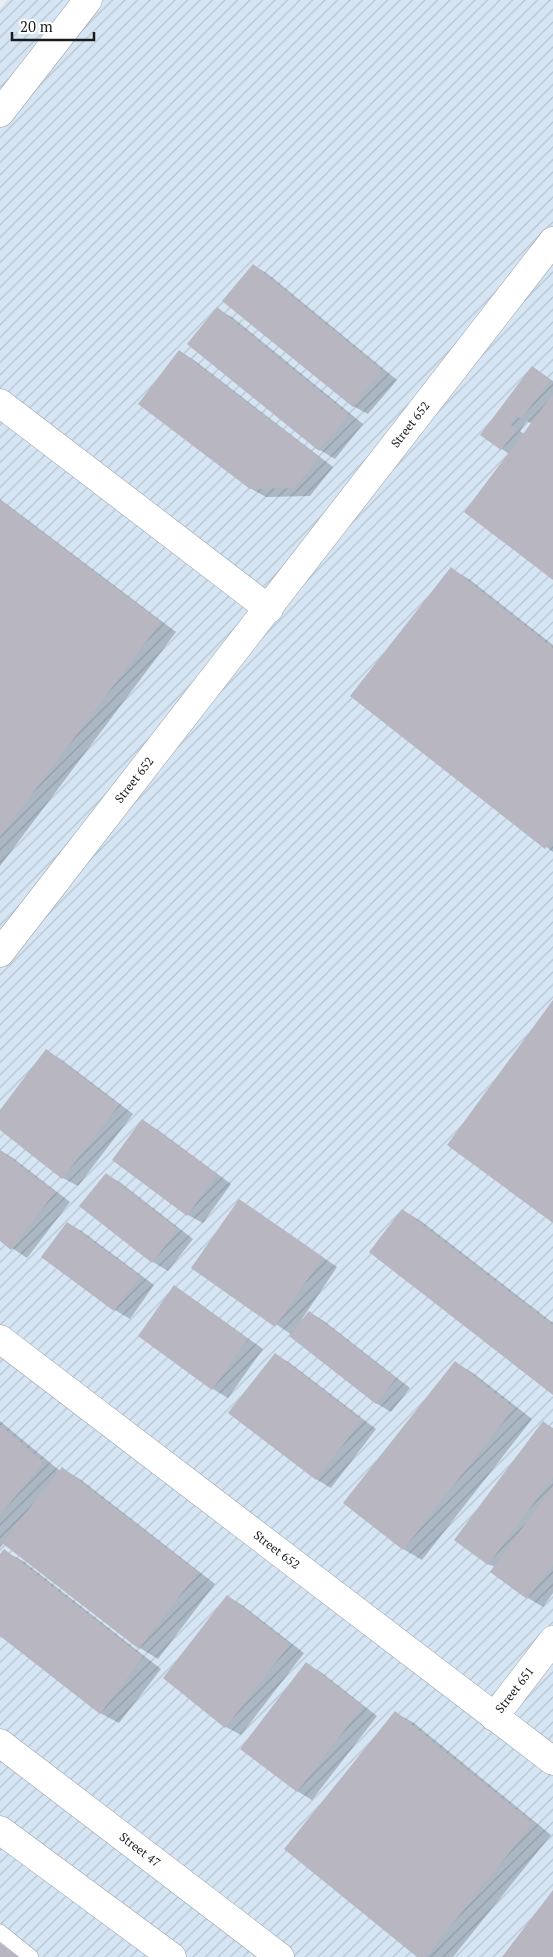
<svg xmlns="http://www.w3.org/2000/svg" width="553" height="1957" font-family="'PT Serif',serif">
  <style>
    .industrial { fill: url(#industrial-furrows) }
    .shadow { fill: #0003; fill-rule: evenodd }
    .building { fill: #b7b6c1 }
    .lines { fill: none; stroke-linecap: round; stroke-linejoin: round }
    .lane-casing { stroke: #98a1a9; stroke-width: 16 }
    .street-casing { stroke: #98a1a9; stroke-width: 29 }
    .lane { stroke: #fff; stroke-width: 15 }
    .street { stroke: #fff; stroke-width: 28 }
    .labels { text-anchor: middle; stroke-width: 5; stroke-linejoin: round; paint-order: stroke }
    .street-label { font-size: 12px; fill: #191c1f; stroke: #fff }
  </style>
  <defs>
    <pattern id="industrial-furrows" width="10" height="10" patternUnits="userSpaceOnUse" patternTransform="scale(1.25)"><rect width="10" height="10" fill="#d6e5f3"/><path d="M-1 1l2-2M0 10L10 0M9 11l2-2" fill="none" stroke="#b7c4d0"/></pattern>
  </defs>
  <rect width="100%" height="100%" fill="#e7f0f8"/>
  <path class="industrial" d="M7,0h546v1957h-553v-1948z"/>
  <path class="shadow" d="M253,265l15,9 129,106 -29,34 -15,-8z
    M217,309l15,8 131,107 -28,35 -15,-9 -131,-107z
    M179,351l15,9 139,107 -23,29 -44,1 -16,-9z
    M532,367l21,14v198l-44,-125 -28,-20zM527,421l5,3 -8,10 -4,-3z
    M0,499l176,133 -176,234z
    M451,569l18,10 84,66v207l-201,-156z
    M47,1051l15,9 71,54 -55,72 -15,-8 -63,-49v-17z
    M143,1121l15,9 73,54 -28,39 -15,-8z
    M0,1150l13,8 57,44 -43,56 -27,-18z
    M106,1174l15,9 72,56 -25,32 -15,-9 -72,-56z
    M239,1200l98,67 -35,52 2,1 5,-8 15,9 86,67 -19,24 -15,-9 -84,-68 -99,-67z
    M402,1210l19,11 132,102v70z
    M68,1223l15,9 71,53 -24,34 -15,-9 -72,-54z
    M174,1287l15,9 74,53 -35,49 -15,-9 -74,-53z
    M275,1354l15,9 86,66 -45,59 -15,-9z
    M455,1362l18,11 59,46 -110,141 -19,-11z
    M0,1421l60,50 2,-2 18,10 135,105 -57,75 -18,-11 -136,-105 -4,5z
    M543,1423l10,5v165l-10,14 -15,-9 -36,-27 3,-4 -7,-3z
    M4,1551l19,10 138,108 -42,54 -19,-10 -100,-79v-78z
    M227,1596l15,9 62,48 -63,82 -15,-8z
    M306,1664l15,8 56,44 -65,84 -15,-9z
    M396,1713l18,10 137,112 -98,122h-34z"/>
  <path class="building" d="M253,264l129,106 -29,37 -131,-106z
    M217,307l132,108 -30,36 -132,-107z
    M179,350l140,107 -24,31 -45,1 -112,-85z
    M532,366l19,14 -30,39 -5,-3 -6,8 7,5 -16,21 -21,-15z
    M553,394v186l-89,-68z
    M0,500l161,122 -161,215z
    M451,567l102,81v191l-8,10 -195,-153z
    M553,1000v223l-106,-78z
    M46,1049l73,56 -57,74 -62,-49v-20z
    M142,1119l75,55 -30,42 -75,-56z
    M0,1150l55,42 -44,58 -11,-9z
    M106,1173l72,56 -26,34 -73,-57z
    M239,1199l84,58 -48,70 -84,-59z
    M402,1209l151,116v70l-184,-143z
    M67,1222l73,54 -26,35 -73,-54z
    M174,1285l74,54 -36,51 -74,-54z
    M309,1311l87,67 -20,26 -87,-68z
    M275,1353l87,67 -46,60 -88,-67z
    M455,1361l59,47 -111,142 -60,-47z
    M543,1421l10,8v48l-65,88 -34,-25z
    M0,1425l44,37 -44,53z
    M62,1467l136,105 -59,77 -137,-106z
    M553,1486v79l-26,34 -37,-27z
    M4,1549l139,108 -43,57 -100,-78v-82z
    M227,1595l63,49 -65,84 -62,-50z
    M306,1662l57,44 -66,86 -57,-43z
    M395,1711l138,112 -107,134h-9l-133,-108z
    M553,1890v67h-51z
    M0,1943l19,14h-19z"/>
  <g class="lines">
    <g class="lane-casing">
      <path id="lane" d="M0,1932l31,25"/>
    </g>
    <g class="street-casing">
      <g id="street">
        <path d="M0,113l88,-113"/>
        <path d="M0,403l269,206"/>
        <path id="s1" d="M0,953l553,-712"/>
        <path id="s2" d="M0,1339l553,422"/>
        <path id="s3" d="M494,1717l59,-77"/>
        <path id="s4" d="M0,1743l280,214"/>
        <path d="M0,1830l172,127"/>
      </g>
    </g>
    <use href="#lane" class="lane"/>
    <use href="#street" class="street"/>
  </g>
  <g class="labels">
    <g class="street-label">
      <text dy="4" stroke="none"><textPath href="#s1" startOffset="669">Street 652</textPath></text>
      <text dy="4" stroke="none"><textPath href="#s1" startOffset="219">Street 652</textPath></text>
      <text dy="4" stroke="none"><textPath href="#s2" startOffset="348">Street 652</textPath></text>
      <text dy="4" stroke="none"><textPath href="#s3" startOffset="34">Street 651</textPath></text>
      <text dy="4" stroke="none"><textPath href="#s4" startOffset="176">Street 47</textPath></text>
    </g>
  </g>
  <path d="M12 32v8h82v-8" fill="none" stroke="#191c1f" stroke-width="2.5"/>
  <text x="20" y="32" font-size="15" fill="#191c1f" stroke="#ffffff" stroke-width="4" paint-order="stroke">20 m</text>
</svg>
